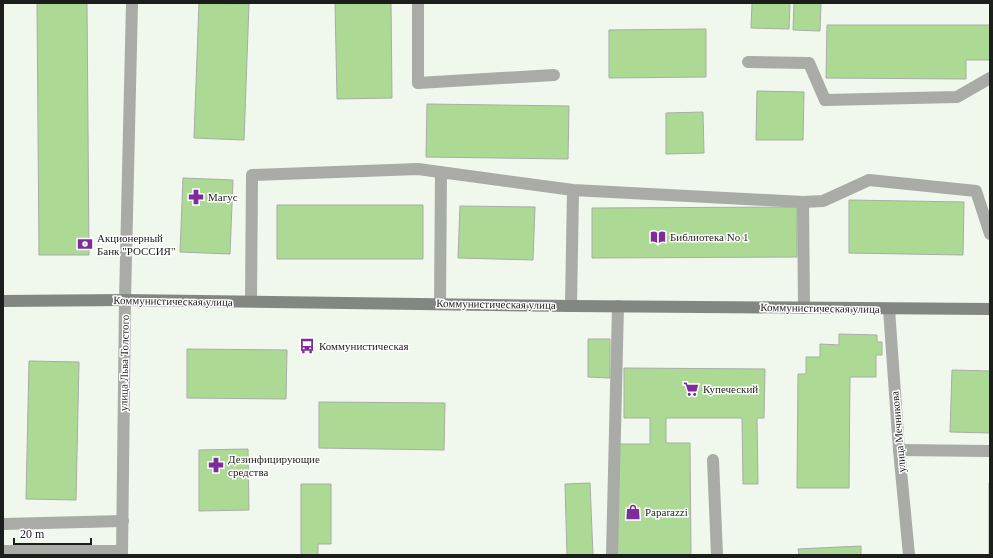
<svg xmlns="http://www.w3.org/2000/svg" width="993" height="558" font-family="Georgia,serif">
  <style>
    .building { fill: #acda94; stroke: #a7ada4 }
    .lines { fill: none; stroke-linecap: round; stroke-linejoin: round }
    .lane { stroke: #a8aba6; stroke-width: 12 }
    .street { stroke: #a8aba6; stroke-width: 12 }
    .secondary { stroke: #838781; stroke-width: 12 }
    .labels { text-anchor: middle; stroke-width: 3; stroke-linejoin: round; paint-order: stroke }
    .poi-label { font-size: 11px; fill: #1c1e1b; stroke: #fff; text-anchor: start }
    .street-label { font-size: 11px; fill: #1c1e1b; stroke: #fff }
  </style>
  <rect width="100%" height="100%" fill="#f0f7ed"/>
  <path class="building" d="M37,3h50l2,252h-50z
    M199,3l50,1 -5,136 -50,-2z
    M335,3h56l1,95 -55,1z
    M752,3h38l-1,26 -38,-1z
    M794,3h27l-1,28 -27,-1z
    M827,25h163v35h-24v19l-140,-1z
    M706,29v48l-97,1v-48z
    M757,91l47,1 -1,48h-47z
    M427,104l142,2 -1,53 -142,-2z
    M703,112l1,41 -38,1v-41z
    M183,178l50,2 -3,74 -50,-2z
    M849,200l115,2 -1,53 -114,-2z
    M277,205h146v54h-146z
    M460,206l75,1 -2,53 -75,-2z
    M797,207v50l-205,1v-50z
    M839,334l38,1v7h5v13h-6v22h-26l-1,111h-52l1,-114h8v-17h14v-13l19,1z
    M588,339h22v39l-22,-1z
    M187,349l100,1 -1,49 -99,-1z
    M29,361l50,1 -3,138 -50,-1z
    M624,368l141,1 -1,49h-7l1,66h-15l-1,-66h-76v25h24l1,112h-75l-1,-111h35v-26h-26z
    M952,370l38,1v62l-40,-1z
    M319,402l126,1 -1,47 -125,-2z
    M248,449l1,61 -50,1v-61z
    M590,483l3,72h-26l-2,-71z
    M989,483h1v72h-1z
    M301,484h30v60h-13v11h-17z
    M861,546v9h-62l-1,-6z"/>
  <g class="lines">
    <path class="lane" d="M748,62l61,1 16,37 132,-3 33,-19
      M418,83v-80
      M803,202l1,106
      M251,301l1,-126 166,-6 155,21 230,12 20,-1 46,-21 107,11 14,43
      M440,304l1,-132
      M571,306l2,-116
      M899,450l91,1
      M713,460l4,95
      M3,524l120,-3
      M612,555l6,-249"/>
    <path class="street" d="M418,83l136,-8
      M889,309l10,141 10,105
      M3,551h119
      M122,555l3,-255 7,-297"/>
    <path class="secondary" d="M3,301l122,-1 446,6 419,3"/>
  </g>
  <defs>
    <g id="pharmacy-bare" transform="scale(1.2)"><path d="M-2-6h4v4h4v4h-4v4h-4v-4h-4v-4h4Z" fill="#7e2c9b" stroke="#fff" stroke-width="2.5" paint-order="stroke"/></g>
    <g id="library-bare" transform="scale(1.2)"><path d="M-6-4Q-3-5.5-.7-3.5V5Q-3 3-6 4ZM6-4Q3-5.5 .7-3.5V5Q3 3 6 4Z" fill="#7e2c9b" stroke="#fff" stroke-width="2.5" paint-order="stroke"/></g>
    <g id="bank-bare" transform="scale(1.2)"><path d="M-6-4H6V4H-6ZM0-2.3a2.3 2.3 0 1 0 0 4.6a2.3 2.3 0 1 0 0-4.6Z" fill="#7e2c9b" stroke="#fff" stroke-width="2.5" paint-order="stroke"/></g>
    <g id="bus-bare" transform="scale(1.2)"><path d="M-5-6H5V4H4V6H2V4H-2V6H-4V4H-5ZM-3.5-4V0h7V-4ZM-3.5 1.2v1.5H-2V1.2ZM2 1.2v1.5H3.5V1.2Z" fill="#7e2c9b" stroke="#fff" stroke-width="2.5" paint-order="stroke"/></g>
    <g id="supermarket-bare" transform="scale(1.2)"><path d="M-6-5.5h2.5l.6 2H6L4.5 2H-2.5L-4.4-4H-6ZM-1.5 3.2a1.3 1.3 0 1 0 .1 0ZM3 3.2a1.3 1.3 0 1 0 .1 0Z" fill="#7e2c9b" stroke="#fff" stroke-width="2.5" paint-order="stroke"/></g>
    <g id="shop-bare" transform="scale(1.2)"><path d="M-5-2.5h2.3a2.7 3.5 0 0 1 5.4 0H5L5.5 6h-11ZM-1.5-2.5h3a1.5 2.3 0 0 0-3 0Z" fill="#7e2c9b" stroke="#fff" stroke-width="2.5" paint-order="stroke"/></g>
  </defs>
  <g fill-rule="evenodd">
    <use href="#pharmacy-bare" x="196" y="197"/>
    <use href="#library-bare" x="658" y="237"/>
    <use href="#bank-bare" x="85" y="244"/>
    <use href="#bus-bare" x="307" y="346"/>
    <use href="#supermarket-bare" x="691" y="389"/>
    <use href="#pharmacy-bare" x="216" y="465"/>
    <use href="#shop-bare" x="633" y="512"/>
  </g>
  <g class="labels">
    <g class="poi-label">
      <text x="208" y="201">Магус</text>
      <text x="670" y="241">Библиотека No 1</text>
      <text x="97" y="242">Акционерный<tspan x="97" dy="13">Банк "РОССИЯ"</tspan></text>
      <text x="319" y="350">Коммунистическая</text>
      <text x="703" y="393">Купеческий</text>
      <text x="228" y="463">Дезинфицирующие<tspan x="228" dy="13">средства</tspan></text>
      <text x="645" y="516">Paparazzi</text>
    </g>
    <g class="street-label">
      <text transform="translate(173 301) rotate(1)" y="4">Коммунистическая улица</text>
      <text transform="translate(496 304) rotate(1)" y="4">Коммунистическая улица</text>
      <text transform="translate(820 308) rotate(1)" y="4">Коммунистическая улица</text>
      <text transform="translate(124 363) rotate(-89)" y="4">улица Льва Толстого</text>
      <text transform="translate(898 432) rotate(-95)" y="4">улица Мечникова</text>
    </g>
  </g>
  <rect width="993" height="558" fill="none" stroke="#1c1e1b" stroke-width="8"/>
  <path d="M14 538v6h77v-6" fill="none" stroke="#1c1e1b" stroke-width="2"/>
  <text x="20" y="538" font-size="12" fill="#1c1e1b" stroke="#ffffff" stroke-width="3" paint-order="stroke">20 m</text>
</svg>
